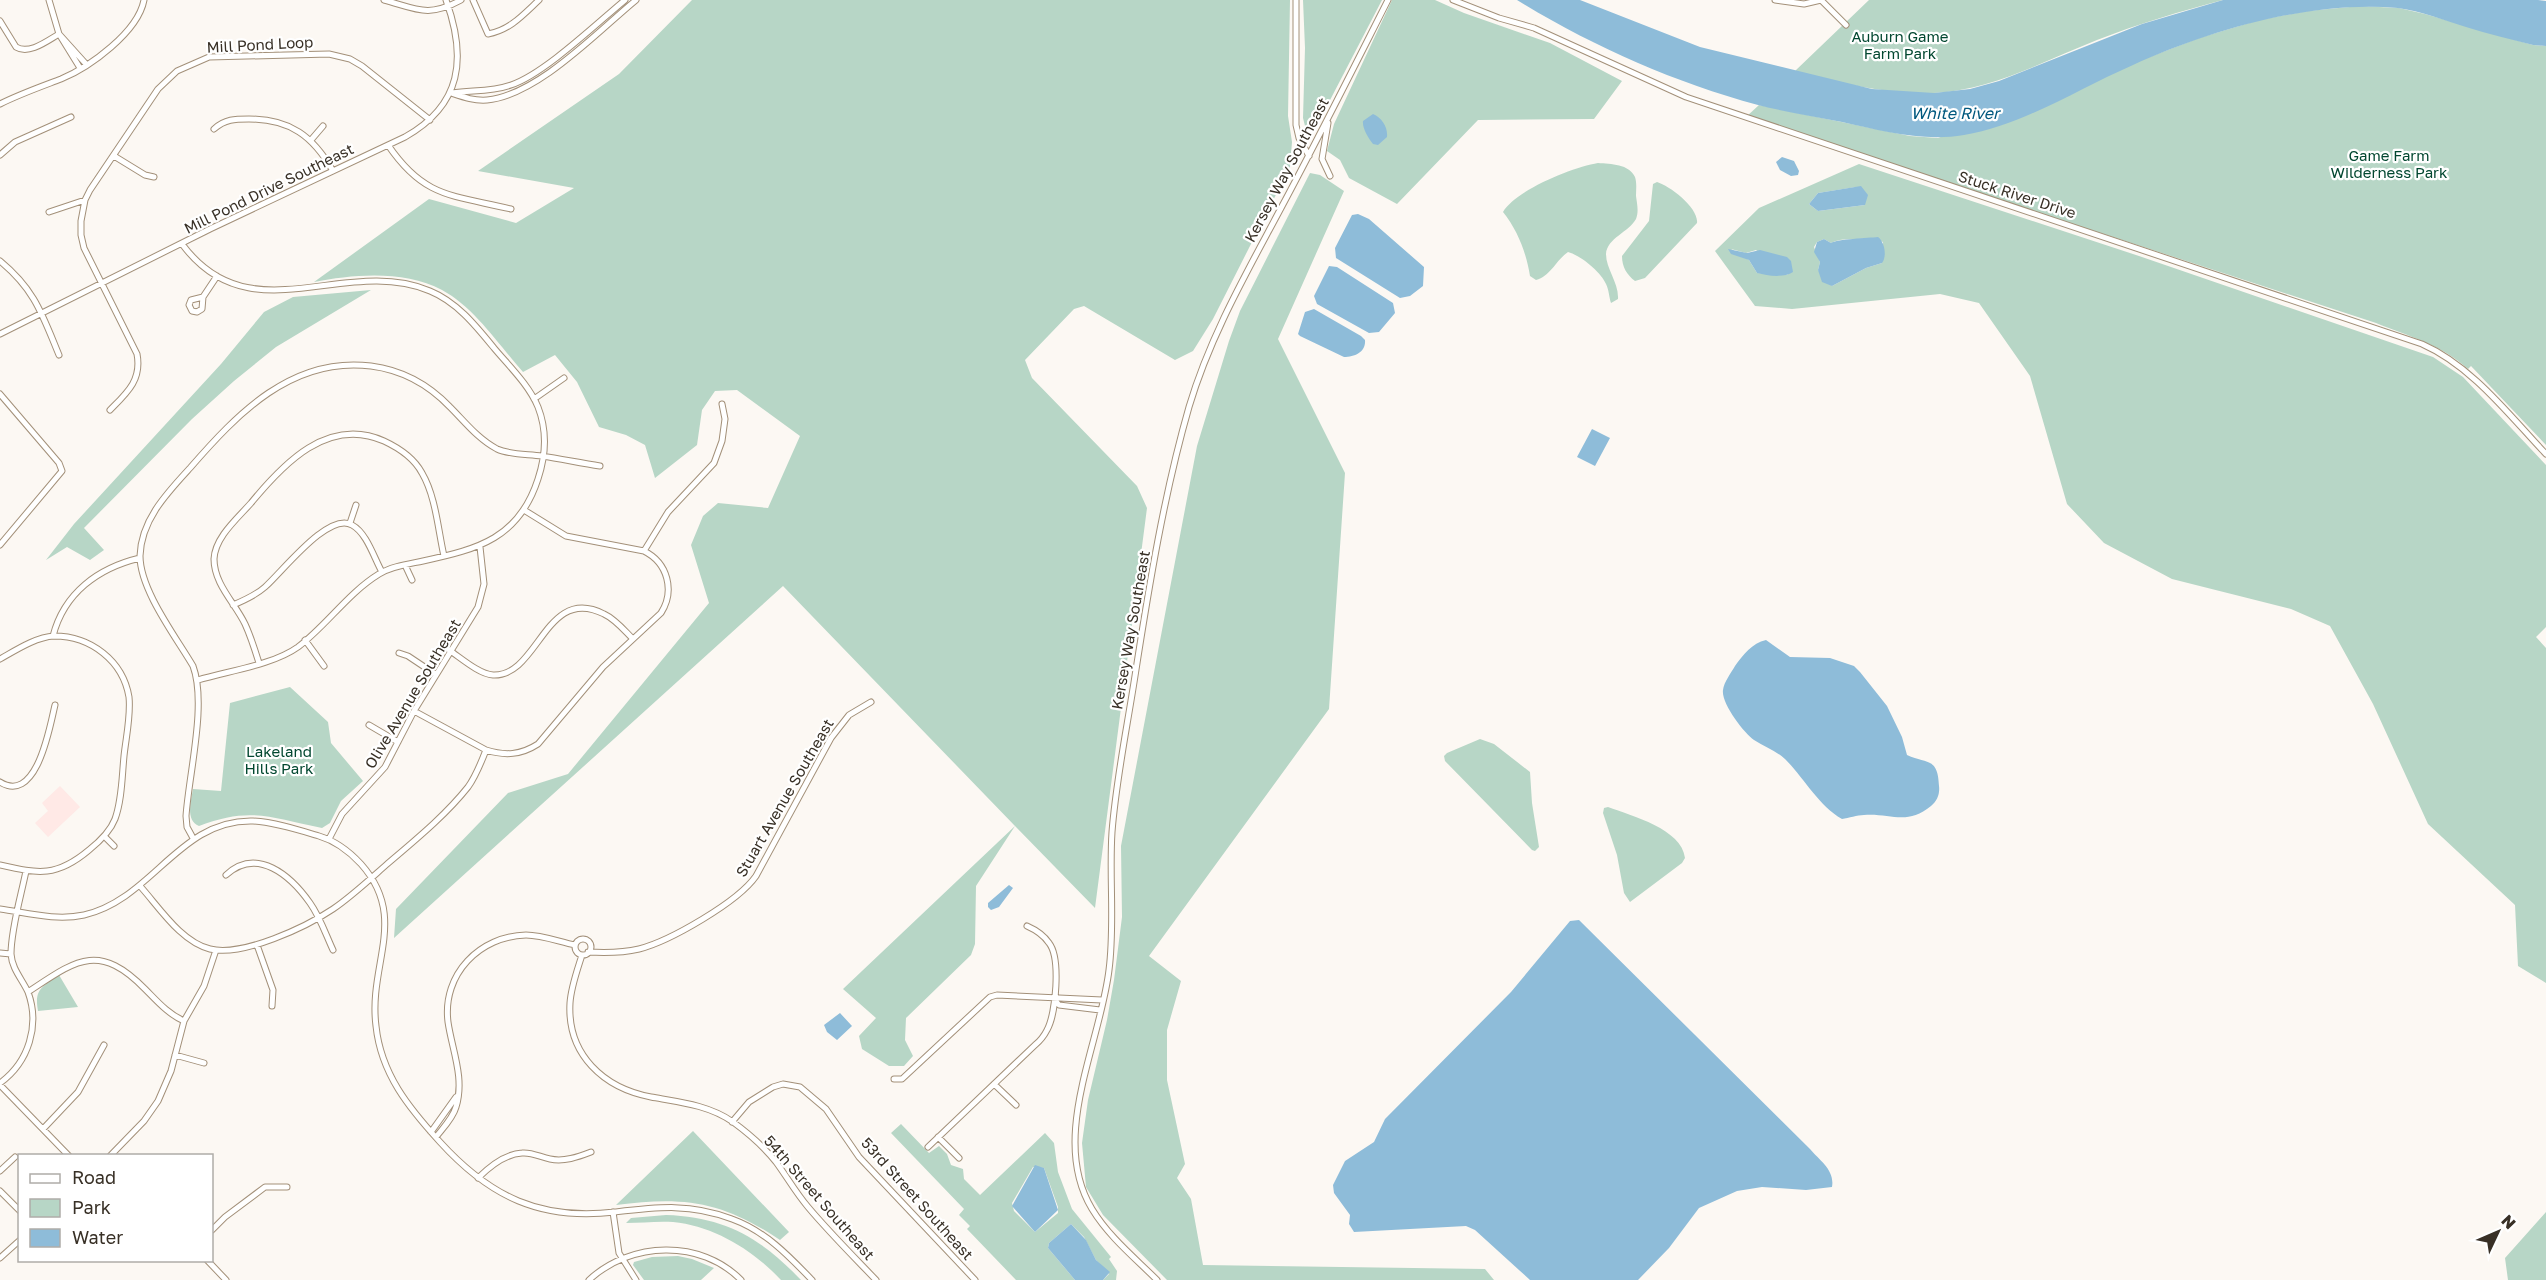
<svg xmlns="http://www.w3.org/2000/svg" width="2546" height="1280" font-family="'Golos Text',sans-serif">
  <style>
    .industrial { fill: #ffe9e6 }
    .green { fill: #b7d6c6; fill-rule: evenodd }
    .water { fill: #8ebcd9 }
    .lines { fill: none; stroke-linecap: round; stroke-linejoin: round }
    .minor-casing { stroke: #a39079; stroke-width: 7 }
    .minor { stroke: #fff; stroke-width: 5 }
    .labels { text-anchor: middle; stroke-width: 4.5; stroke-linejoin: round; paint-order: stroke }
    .park-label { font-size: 15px; fill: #024730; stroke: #fff }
    .street-label { font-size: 15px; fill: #383026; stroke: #fff }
    .water-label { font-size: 16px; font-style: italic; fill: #00587e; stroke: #fff }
  </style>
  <rect width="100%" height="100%" fill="#fcf8f3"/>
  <path class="industrial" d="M60,786l20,21 -32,30 -13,-14 13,-12 -6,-8z"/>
  <path class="green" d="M692,0h598l-2,116 4,26 -2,25 -77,152 -20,32 -18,9 -91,-54 -10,3 -49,51 7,18 105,108 10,22 -52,400 -80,-82 -39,60 -1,58 -4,11 -65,63 -1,22 8,16 -9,10h-15l-27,-17 -3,-13 17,-18 -33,-29 172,-163 -232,-240 -389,352 2,-29 112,-116 60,-19 141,-171 -18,-58 12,-29 15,-13 50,5 32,-72 -63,-46 -22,1 -13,19 -5,35 -42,33 -10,-33 -19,-10 -27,-8 -22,-45 -22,-27 -32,17c-25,-28 -48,-64 -81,-82 -37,-20 -88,-16 -128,-8l115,-83 87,24 58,-35 -96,-17 141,-97z
    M1303,0h79l-67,129 -4,3 -5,-2 -3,-12 2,-70z
    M1392,0h43l29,13 86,30 72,38 -28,38 -116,1 -81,84 -48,-26 -9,-18 -13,-9 7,-27z
    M1869,0h354c-42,11 -85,24 -126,40 -53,21 -105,50 -163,53 -47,2 -94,-10 -139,-22z
    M2360,6l39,2 26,6 108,31 13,1v399l-75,-79 -3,3c-26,-24 -60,-33 -92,-46l-630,-206 13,-12 151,31 28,2 261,-100 60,-18 48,-9z
    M1598,163c13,1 31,1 37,14 2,6 1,13 1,19 1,8 3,15 0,23 -7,13 -29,19 -30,35 0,15 13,29 12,45l-7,4c-2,-6 -2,-13 -5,-19 -5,-12 -26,-29 -38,-32 -12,8 -17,24 -32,28l-6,-4c-4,-24 -12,-45 -27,-64 13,-22 70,-45 95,-49z
    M1859,164l280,92 294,101 30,20 83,88v162l-10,10 10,11v335l-28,-17 -3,-61 -87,-81 -55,-120 -43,-78 -39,-17 -119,-30 -68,-36 -37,-39 -37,-128 -51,-73 -39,-9 -148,15 -37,-3 -40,-55 44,-43zM1856,187l9,18 -47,6 -9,-7 9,-11zM1872,238l11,4 -1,21 -16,5 -34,18 -14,-16 2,-8 -6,-15 3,-5 7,-3 7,4c10,-6 28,-3 41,-5zM1731,249l15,4 10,-3 32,25 -31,-2 -8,-13z
    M1310,173l10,2 24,16 -66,148 67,134 -16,236 -180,247 32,25 -14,49v50l18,84 -8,14 14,21 12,66 282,4 9,11h-327l-64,-65 -17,-28 -4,-44 6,-43 19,-80 7,-40 8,-63 -1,-71 76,-400 32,-105 11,-30z
    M1657,182c13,4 42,26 40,41l-52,55 -10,3c-8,-6 -13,-14 -13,-25l27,-35 4,-37z
    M371,290l-95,57 -42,34 -42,38 -108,109 20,22 -14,10 -23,-13 -21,13 28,-36 147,-160 43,-52 29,-15z
    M290,687l38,35 3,21 32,38 -22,20 -11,22 -8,5c-51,-10 -71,-22 -123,-2 -14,-6 -8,-25 -6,-37l28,2 9,-88z
    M1480,739l14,5 36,28 2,31 7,44 -4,4 -3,-1 -87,-89 -1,-5 3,-3z
    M1608,807c24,9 74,22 77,51l-3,5 -52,39 -6,-9 -7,-38 -14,-42 1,-5z
    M59,975l19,32 -40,4c-4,-22 4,-24 21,-36z
    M901,1124l28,29 10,-7 8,8 4,11 12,4 1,10 16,16 65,-62 9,10 4,29 14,37 39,48 -2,2 8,12 -1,9h-13l6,-6 -13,-14 -12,-23 -13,-13 -22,19 -1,5 27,32h-59l-49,-51 3,-3 -11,-11 5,-6 -73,-76zM1033,1167l11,1 14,39v6l-23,19 -21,-21 -2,-8z
    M693,1131l96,101 -9,8c-58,-39 -96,-44 -164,-35z
    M2546,1212v68h-38l-3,-22z
    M666,1215c59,2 95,23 135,65h-20c-28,-30 -67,-54 -108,-58 -16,-1 -32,1 -47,1l5,-5z
    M678,1256l14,3 22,9 -13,12h-57l-11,-15 1,-3 18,-5z"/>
  <path class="water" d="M1517,0h63l120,47 172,42 62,4 36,-4 29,-8 143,-57 81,-24h315l8,1v45l-13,-1c-22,-6 -45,-11 -67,-18 -23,-7 -45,-16 -68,-19 -86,-8 -188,22 -265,57 -55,24 -110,60 -169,70 -41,7 -81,-4 -122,-13 -28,-6 -57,-10 -84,-17 -85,-23 -166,-59 -241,-105z
    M1373,114c9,4 15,13 14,23l-9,8 -5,-1c-4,-5 -11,-16 -10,-23z
    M1782,157l12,4 5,10 -1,4 -7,1 -11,-6 -4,-8z
    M1861,186l7,9 -3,10 -47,6 -9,-7 9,-11z
    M1358,214l11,5 55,48 -1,19 -13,10 -10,2 -64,-40 -1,-10 17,-33z
    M1878,237c7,5 9,20 4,26l-16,5 -34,18 -10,-4 -4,-12 2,-8 -6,-10 3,-10 7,-3 7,4c6,-4 37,-5 47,-6z
    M1728,249l19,4 13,-3 27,7 4,4 2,11c-9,6 -25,4 -36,1l-8,-13 -18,-6z
    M1329,266l8,1 56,36 2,10 -16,19 -10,1 -52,-29 -3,-8z
    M1314,309l47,27 4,4c1,12 -10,17 -21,17l-44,-21 -2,-2 7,-22z
    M1592,429l18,9 -15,28 -18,-9z
    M1766,640l24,17 40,1 24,8 6,6 27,34 15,31 5,18c20,9 31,2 32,31 1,8 -2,15 -8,20 -24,20 -40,7 -67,9 -7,0 -15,3 -22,4 -24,-14 -38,-41 -57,-60 -10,-9 -20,-12 -31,-19 -10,-7 -33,-37 -31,-50 1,-8 8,-17 12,-24 8,-11 17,-23 31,-26z
    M1009,885l4,3 -14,19 -8,3 -3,-3v-4z
    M1579,920l231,229c10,12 25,21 22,38l-26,3 -44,-3 -25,4 -38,17 -30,40 -31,32h-108l-55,-50 -9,-4 -112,6 -5,-8 1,-9 -16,-22 -1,-8 12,-24 29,-19 11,-23 126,-127 59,-71z
    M840,1013l12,13 -15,14 -10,-8 -3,-7z
    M1035,1165l9,3 14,42 -23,22 -23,-26z
    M1071,1224l15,16 10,20 14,12 -7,8h-28l-27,-32 1,-5z"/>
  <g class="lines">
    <g class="minor-casing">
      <path id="minor" d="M384,0c33,9 44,18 77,0
        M473,0l15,34c22,-4 35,-19 51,-34
        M1296,0v125l3,13 10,18
        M1453,0l46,18 35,10 152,69 736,247c50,22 87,71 124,110
        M1775,0l29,4 17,-4
        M1821,0l25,25
        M0,21l16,26c13,8 31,-6 43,-13l-10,-34
        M80,68l-21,-34 27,30
        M451,93c12,4 23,8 36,7 51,-5 110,-68 149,-100
        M452,93c21,-3 39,-1 59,-8 33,-11 85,-61 114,-85
        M0,104c20,-10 40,-17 61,-25 29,-12 77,-47 83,-79
        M1328,123l-6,36 8,17
        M214,129c11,-10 21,-10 35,-10 41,0 64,17 84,52
        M311,140l12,-14
        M388,145c36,53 64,50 123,64
        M0,155l15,-13 56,-25
        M114,156l31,19 9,2
        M49,212l36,-12
        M182,244c68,92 162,11 248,47 27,11 46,35 64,57 15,18 35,37 44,59 9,23 8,48 0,72 -19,59 -59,70 -115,82 -14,3 -31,5 -44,13 -31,19 -52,51 -81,73 -25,18 -70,24 -100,33
        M0,261c35,29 42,53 59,94
        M203,297l-1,12 -5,3 -5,-1 -3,-6 2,-5 12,-3 14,-21
        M0,334l210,-105 195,-92c57,-32 62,-79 41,-137
        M0,394l59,69 3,8 -62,74
        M534,399l30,-21
        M110,410c17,-17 32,-30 27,-56l-53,-106 -3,-13v-14l4,-21 5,-10 68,-101 19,-18 32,-14 120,-3 21,5 12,7 68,54
        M524,510l42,26 78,15
        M350,523l6,-18
        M405,565l7,15
        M233,605c12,-5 23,-10 32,-18 18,-16 64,-76 87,-62 15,8 22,33 30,47
        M53,636c11,-43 45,-68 87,-78
        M305,640l19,26
        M449,650c12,8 30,24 44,25 46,2 52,-91 111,-61 11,5 20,16 28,24
        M399,653l9,3 27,18
        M0,659c16,-9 36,-22 54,-23 37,0 69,25 75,61 2,19 -3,40 -5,59 -2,20 -2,44 -9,63 -5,13 -16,23 -26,31 -32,27 -50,24 -89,15
        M259,663c-4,-13 -8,-26 -14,-39 -10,-21 -31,-40 -31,-65 1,-22 24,-41 37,-56 32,-39 77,-87 133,-62 15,7 30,17 38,32 14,24 16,57 22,83
        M414,711l72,39
        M369,725l29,17
        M0,782c37,23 50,-56 55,-77
        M104,836l10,10
        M193,838l-6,-11 -1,-11c3,-43 21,-112 7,-150 -17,-29 -53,-76 -53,-110 1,-36 27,-63 50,-88 47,-54 102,-112 181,-102 31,4 58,19 79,41 15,15 28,32 47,42 13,6 30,5 45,7 19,3 39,7 58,10
        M329,839l13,-25 43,-47 29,-56 64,-104 6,-23 -4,-37
        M226,875c31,-29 65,1 84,28 10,14 16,32 23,47
        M140,886c19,21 41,56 70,63 33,8 96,-22 123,-40 19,-13 36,-29 53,-44 28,-24 59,-49 82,-78 8,-11 13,-24 18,-37 19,6 35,5 52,-6l65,-77 58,-54c14,-22 7,-50 -17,-62l24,-39 46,-49 8,-22 3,-22 -3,-15
        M0,909c28,4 56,12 84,6 69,-16 95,-96 169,-94 21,1 46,9 66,15 17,5 30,15 42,28 48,54 7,100 15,162 5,48 33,82 64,116 50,55 101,79 175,70 43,-5 76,-9 117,7 33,12 56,36 80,61
        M575 947a8 8 0 1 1 16 0a8 8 0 1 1-16 0Z
        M257,945l16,45 -1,16
        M588,952c18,1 34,1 51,-3 31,-8 99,-47 117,-73l75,-138 18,-23 22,-13
        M0,953l11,1
        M582,955c-5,16 -11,32 -12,48 -3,52 34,85 81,94 28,5 58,8 82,25 15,11 32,26 43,40 11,15 20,31 32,45 21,25 45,49 68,73
        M28,992c47,-31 70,-51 117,-3 12,12 23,25 39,32
        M1054,999l5,6 41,5
        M175,1055l29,8
        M894,1079h8l88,-82 7,-2 105,5
        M0,1083c29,-21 40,-58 28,-91 -6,-13 -16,-23 -17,-38 0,-25 10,-58 15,-83
        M994,1084l22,21
        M0,1085l69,71
        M732,1122l17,-20 24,-15 10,-3 17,3 26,22 33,48 116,123
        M43,1129l35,-37 26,-47
        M431,1132l25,-35
        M436,1137c7,-9 17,-19 20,-30 9,-29 -4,-57 -8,-85 -6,-48 32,-86 78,-87 16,0 34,7 49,10
        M938,1137l21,21
        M928,1147l107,-102c5,-4 9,-9 12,-15 9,-16 14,-72 2,-87 -6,-9 -13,-13 -22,-17
        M110,1156l34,-35 14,-20 13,-30 13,-50 20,-35 12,-36
        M0,1171l15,-14
        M478,1178c12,-12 27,-24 44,-25 10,-1 18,4 28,6 14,3 28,-2 41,-7
        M0,1191l20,20
        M613,1212l6,41 17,27
        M212,1230l13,-13 40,-30h22
        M0,1258l20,-18
        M207,1260l19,20
        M589,1280c42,-39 112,-41 152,0
        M1157,1280c-22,-22 -48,-43 -65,-71 -43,-71 8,-164 17,-239 6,-46 0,-92 3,-138 4,-52 15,-104 23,-156 14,-90 29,-182 54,-269 21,-71 58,-135 92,-199 37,-69 72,-139 107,-208"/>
    </g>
    <use href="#minor" class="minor"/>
  </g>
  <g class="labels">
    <g class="park-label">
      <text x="1900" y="42">Auburn Game<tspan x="1900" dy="17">Farm Park</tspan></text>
      <text x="2389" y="161">Game Farm<tspan x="2389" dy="17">Wilderness Park</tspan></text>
      <text x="279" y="757">Lakeland<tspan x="279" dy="17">Hills Park</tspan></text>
    </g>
    <g class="street-label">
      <text transform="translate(260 45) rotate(-3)" y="5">Mill Pond Loop</text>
      <text transform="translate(1287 170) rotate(-62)" y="5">Kersey Way Southeast</text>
      <text transform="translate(269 189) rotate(-26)" y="5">Mill Pond Drive Southeast</text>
      <text transform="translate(2017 195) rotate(18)" y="5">Stuck River Drive</text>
      <text transform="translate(1131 630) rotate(-80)" y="5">Kersey Way Southeast</text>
      <text transform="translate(413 694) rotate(-59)" y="5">Olive Avenue Southeast</text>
      <text transform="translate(785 798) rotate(-60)" y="5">Stuart Avenue Southeast</text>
      <text transform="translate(819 1198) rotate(49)" y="5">54th Street Southeast</text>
      <text transform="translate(917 1199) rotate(48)" y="5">53rd Street Southeast</text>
    </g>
    <g class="water-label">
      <text x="1955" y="119">White River</text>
    </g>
  </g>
  <rect x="18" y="1154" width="195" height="108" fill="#ffffff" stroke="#afaca8" stroke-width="1.5"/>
  <rect x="30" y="1174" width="30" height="9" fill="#ffffff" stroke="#afaca8" stroke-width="1.5"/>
  <text x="72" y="1184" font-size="18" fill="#383026">Road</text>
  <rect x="30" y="1199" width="30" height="18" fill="#b7d6c6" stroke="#afaca8" stroke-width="1.5"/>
  <text x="72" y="1214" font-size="18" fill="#383026">Park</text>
  <rect x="30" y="1229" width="30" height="18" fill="#8ebcd9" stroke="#afaca8" stroke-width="1.5"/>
  <text x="72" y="1244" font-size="18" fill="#383026">Water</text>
  <g transform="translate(2498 1232) rotate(46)" stroke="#ffffff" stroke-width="4.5" paint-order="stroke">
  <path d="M0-4.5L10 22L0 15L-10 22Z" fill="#383026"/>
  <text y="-9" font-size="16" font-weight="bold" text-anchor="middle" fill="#383026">N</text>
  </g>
</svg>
